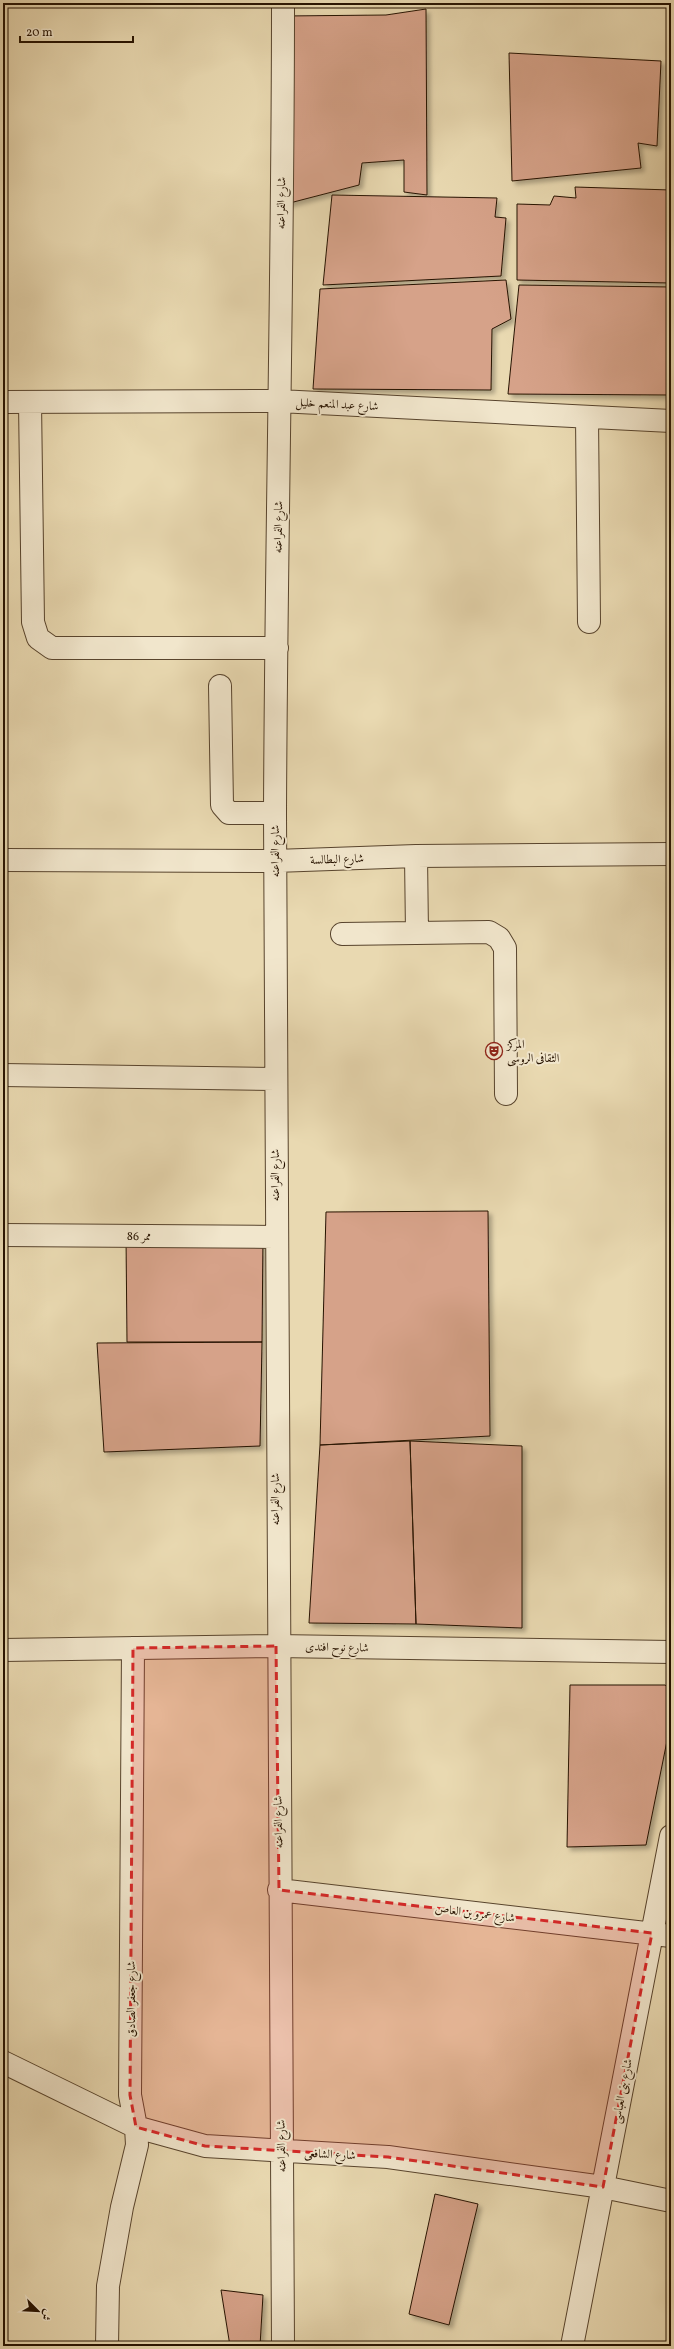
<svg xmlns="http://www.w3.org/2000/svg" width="674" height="2349" font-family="Vollkorn,Amiri,serif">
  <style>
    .building { fill: #d6a289; stroke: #271301; filter: url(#shadow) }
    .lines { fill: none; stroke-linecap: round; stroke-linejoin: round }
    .minor-casing { stroke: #58442d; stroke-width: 24 }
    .minor { stroke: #f1e6cc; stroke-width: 22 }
    .marked { fill: #d62828; fill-opacity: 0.2; stroke: #d62828; stroke-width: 3; stroke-dasharray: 8 5; stroke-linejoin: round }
    .labels { text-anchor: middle; stroke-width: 4; stroke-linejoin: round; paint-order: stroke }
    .street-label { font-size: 12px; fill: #271301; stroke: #f1e6cc }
    .poi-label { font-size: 12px; fill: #271301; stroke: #f1e6cc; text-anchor: start }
  </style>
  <defs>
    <filter id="shadow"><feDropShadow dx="3.5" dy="3.5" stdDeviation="2" flood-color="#0004"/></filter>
  </defs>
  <rect width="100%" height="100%" fill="#e9d9b1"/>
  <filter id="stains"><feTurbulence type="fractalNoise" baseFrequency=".005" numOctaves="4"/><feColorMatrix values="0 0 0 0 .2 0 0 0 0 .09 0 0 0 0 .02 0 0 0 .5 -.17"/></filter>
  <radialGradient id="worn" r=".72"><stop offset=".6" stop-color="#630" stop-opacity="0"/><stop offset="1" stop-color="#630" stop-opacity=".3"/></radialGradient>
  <path class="building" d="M426,9l1,186 -23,-3v-32l-42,3 -3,22 -77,20 2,-189 102,-1z
    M509,53l152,8 -4,85 -19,-3 3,25 -129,13z
    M575,187l96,3v93l-154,-3v-76l33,1 4,-9 22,2z
    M332,195l165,3 -2,19 11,1 -5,58 -178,9z
    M506,280l5,39 -19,10 -1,61 -178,-1 7,-100z
    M519,285l152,2v108l-163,-1z
    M488,1211l2,225 -170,9 6,-233z
    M126,1236l137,1 -1,105h-135z
    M262,1342l-2,104 -156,6 -7,-109z
    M410,1441l112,5v182l-106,-4z
    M410,1441l6,183 -107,-1 11,-178z
    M570,1685h95l6,4v32l-25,124 -79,2z
    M671,1862v68l-11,-1z
    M435,2194l43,10 -29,121 -40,-11z
    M221,2290l42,5 -3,51h-30z"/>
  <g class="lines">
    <g class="minor-casing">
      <path id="minor" d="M283,3c0,271 -7,542 -8,812 -2,511 3,1021 8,1531
        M3,402l276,-1 392,20
        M30,402l3,220 5,16 14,10h225
        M587,417l2,205
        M220,686l2,119 7,8h46
        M416,856l1,77
        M3,860l272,1 141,-5 255,-2
        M342,934l147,-2 10,6 6,10 1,146
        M3,1075l272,4
        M3,1235l271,2
        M3,1650l273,-4 395,6
        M279,1890l392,46
        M3,2062l133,65 69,19 183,11 215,30 68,14
        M107,2346l1,-60 14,-79 15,-62 -1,-18 -6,-32 3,-447
        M572,2346l99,-510"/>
    </g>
    <use href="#minor" class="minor"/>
  </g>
  <path class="marked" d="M276,1646l3,244 373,43 -49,254 -215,-30 -183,-11 -69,-19 -6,-32 3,-447z"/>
  <defs>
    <g id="theatre-ring" transform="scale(0.9)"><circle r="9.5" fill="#f1e6cc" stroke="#8f2418" stroke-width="1.5"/><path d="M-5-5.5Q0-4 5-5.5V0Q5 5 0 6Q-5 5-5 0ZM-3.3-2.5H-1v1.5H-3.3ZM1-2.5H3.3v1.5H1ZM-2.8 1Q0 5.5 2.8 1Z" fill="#8f2418"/></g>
  </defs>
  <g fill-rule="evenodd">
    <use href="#theatre-ring" x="494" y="1051"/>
  </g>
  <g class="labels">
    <g class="street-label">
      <text transform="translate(281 203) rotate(-89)" y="4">شارع الفراعنه</text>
      <text transform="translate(337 404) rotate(3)" y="4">شارع عبد المنعم خليل</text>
      <text transform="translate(278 527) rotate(-89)" y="4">شارع الفراعنه</text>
      <text transform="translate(275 851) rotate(-90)" y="4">شارع الفراعنه</text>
      <text transform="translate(337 859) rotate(-2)" y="4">شارع البطالسة</text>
      <text transform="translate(275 1175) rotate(-90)" y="4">شارع الفراعنه</text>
      <text transform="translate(139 1236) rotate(1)" y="4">ممر 86</text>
      <text transform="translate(275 1499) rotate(-90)" y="4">شارع الفراعنه</text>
      <text transform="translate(337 1647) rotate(1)" y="4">شارع نوح افندى</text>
      <text transform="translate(278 1822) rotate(-91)" y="4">شارع الفراعنه</text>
      <text transform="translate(475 1913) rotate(7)" y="4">شارع عمرو بن العاص</text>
      <text transform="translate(131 1999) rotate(-90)" y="4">شارع جعفر الصادق</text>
      <text transform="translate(622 2091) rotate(-79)" y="4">شارع بنى العباسى</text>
      <text transform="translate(281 2146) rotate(-91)" y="4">شارع الفراعنه</text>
      <text transform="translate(330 2154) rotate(3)" y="4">شارع الشافعى</text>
    </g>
    <g class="poi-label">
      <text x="507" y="1048">المركز<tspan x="507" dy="14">الثقافى الروسى</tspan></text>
    </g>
  </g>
  <rect width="674" height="2349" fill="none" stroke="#e9d9b1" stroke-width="16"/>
  <rect x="4" y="4" width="666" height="2341" fill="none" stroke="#271301" stroke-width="2"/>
  <rect x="8" y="8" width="658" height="2333" fill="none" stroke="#271301"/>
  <g transform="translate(38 2311) rotate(114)" stroke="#f1e6cc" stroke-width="3" paint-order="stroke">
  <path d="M0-3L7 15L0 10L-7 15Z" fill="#271301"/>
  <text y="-6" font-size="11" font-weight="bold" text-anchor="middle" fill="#271301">ش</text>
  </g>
  <path d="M20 36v6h113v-6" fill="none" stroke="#271301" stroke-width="2"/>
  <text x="26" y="36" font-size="12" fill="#271301" stroke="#f1e6cc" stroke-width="3" paint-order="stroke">20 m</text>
  <rect width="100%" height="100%" filter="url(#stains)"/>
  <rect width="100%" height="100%" fill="url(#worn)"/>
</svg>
